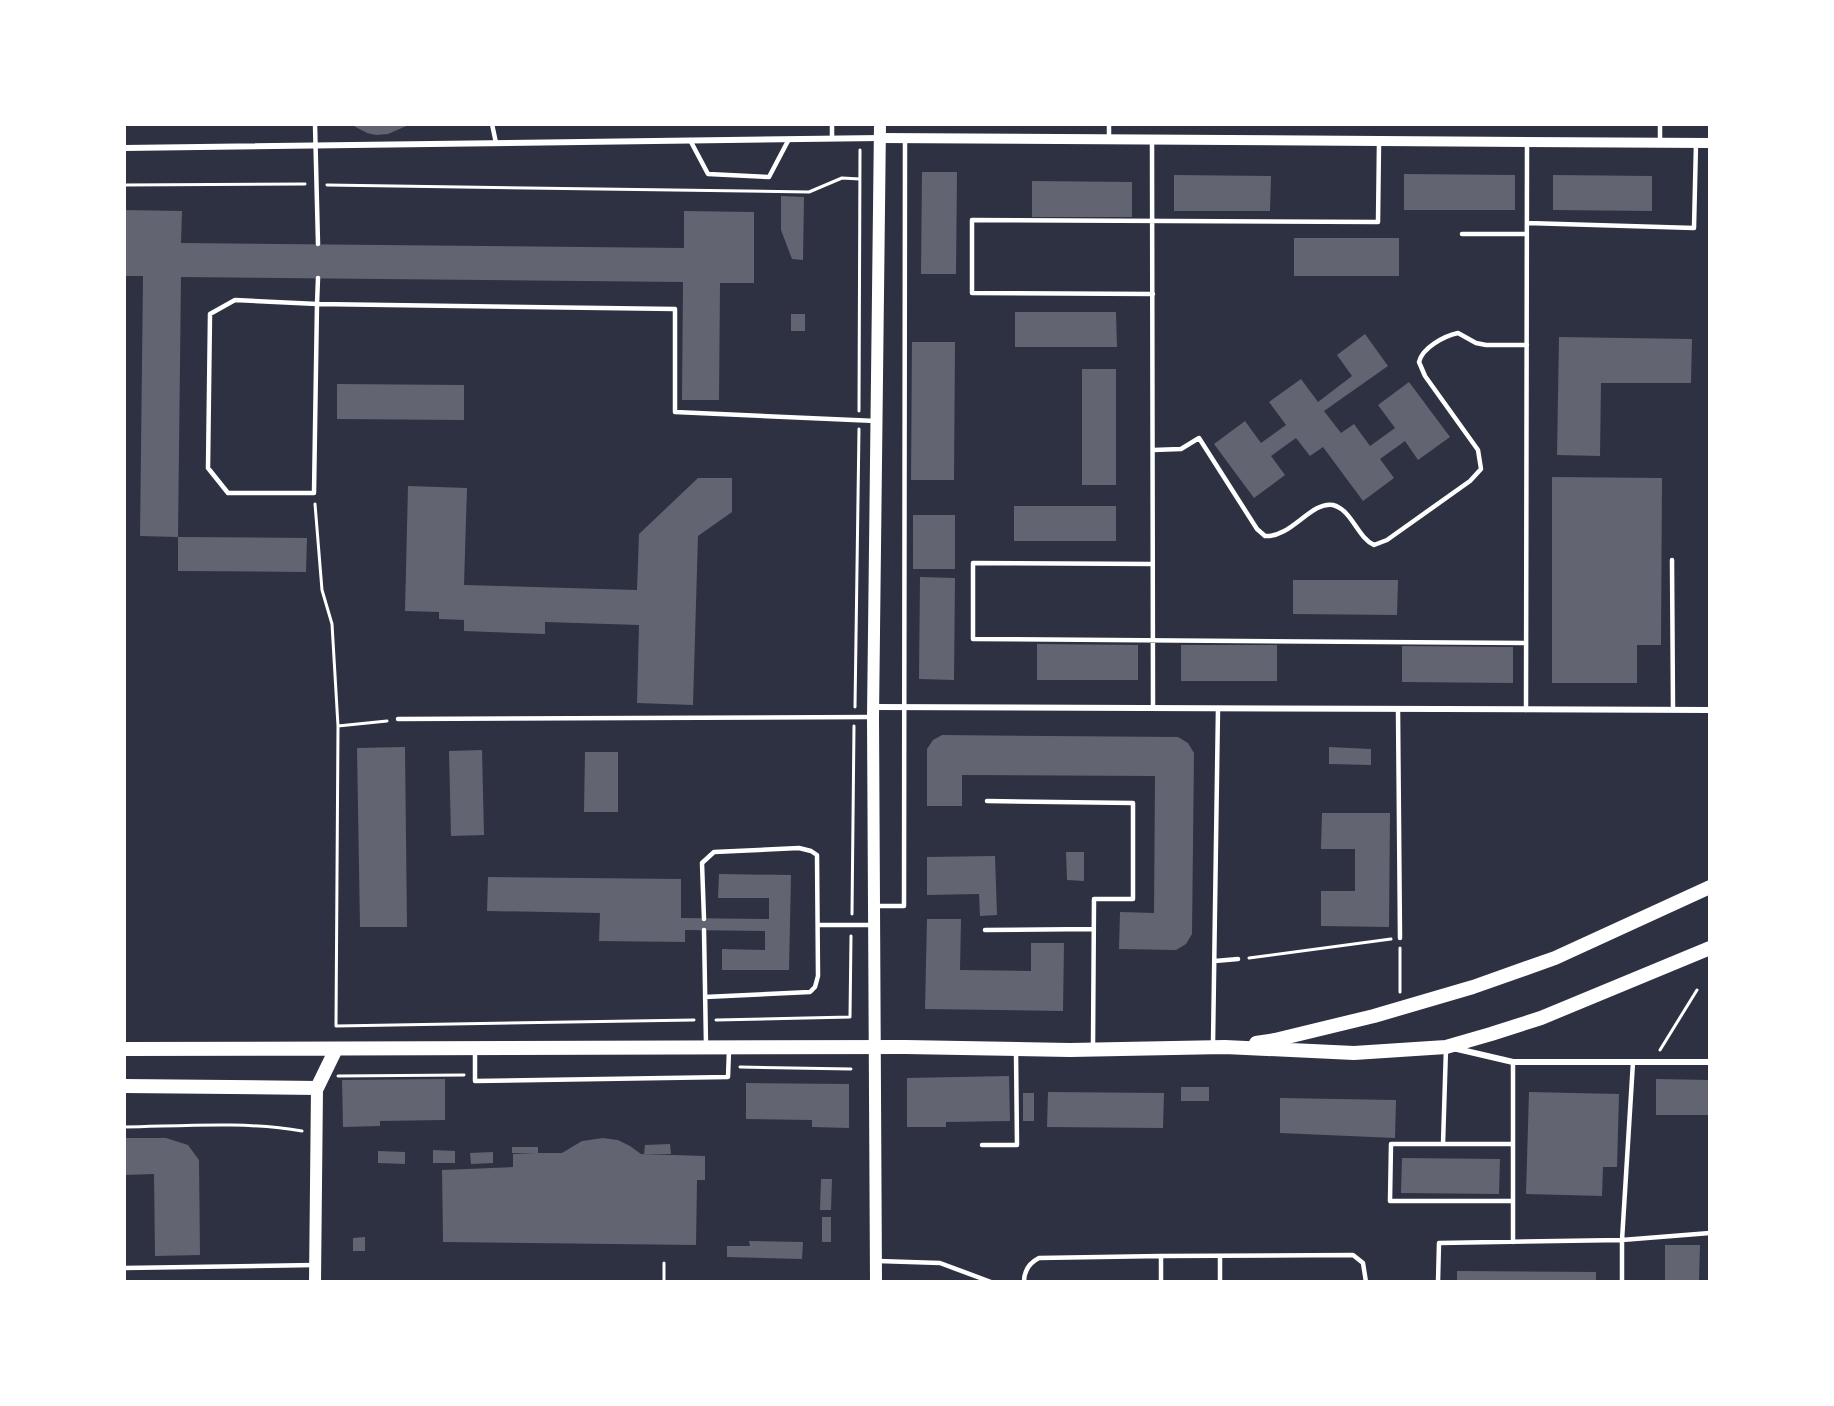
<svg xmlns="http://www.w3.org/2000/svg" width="1834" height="1406" font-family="Commissioner,sans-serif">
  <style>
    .building { fill: #626471 }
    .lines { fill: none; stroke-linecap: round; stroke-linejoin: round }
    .path { stroke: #fff; stroke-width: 3 }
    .service { stroke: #fff; stroke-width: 4.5 }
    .minor { stroke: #fff; stroke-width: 6 }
    .tertiary { stroke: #fff; stroke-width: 10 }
    .secondary { stroke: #fff; stroke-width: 12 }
    .primary { stroke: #fff; stroke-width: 14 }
  </style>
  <rect width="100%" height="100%" fill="#2d3142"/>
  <path class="building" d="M350,124h61l-23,10 -12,1 -9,-2z
    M922,172h35l-1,102h-35z
    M1404,174l111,1v35h-111z
    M1174,175l97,1 -1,35h-96z
    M1553,175l99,1v35l-99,-1z
    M1032,181l100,1v35h-100z
    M781,196l23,1 -1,63 -11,-1 -11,-29z
    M124,210l58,1 -1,32 503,5v-37l70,1v71h-34l-1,117h-37l1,-118 -502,-5 -3,260 129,1 -1,34 -128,-1v-34l-38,-1 3,-260h-19z
    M1294,238h105v38h-105z
    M1015,312h101l1,35h-102z
    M791,314h14v17h-14z
    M1365,334l23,32 -64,45 17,22 13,-9 16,22 25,-18 -17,-23 31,-23 41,55 -32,23 -13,-19 -25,18 14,19 -31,23 -40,-54 -13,9 -14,-18 -25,18 14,19 -31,23 -40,-54 31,-23 16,22 25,-18 -17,-23 32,-23 17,23 34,-26 -15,-21z
    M1559,337l133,2 -1,44h-90l-1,73 -43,-1z
    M912,342h43l-1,138h-43z
    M1082,369h34v116h-34z
    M337,384l127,1v35l-127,-1z
    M1552,477l110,1 -1,167h-24v38h-85z
    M698,478h34v34l-34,24 -5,169 -56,-2 2,-78 -94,-3v12l-81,-3v-11l-25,-1v-7l-34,-1 3,-125 59,2 -3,97 173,5 2,-56z
    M1014,506h102v35h-102z
    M913,515h42v54h-42z
    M920,577l35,1 -1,102 -35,-1z
    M1293,580h105l-1,35 -104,-1z
    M1037,644l101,1v35h-101z
    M1181,645h96v36h-96z
    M1402,646l111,1v36l-111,-1z
    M942,735l236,2 10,6 6,10 -2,181 -6,10 -10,6 -57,-1 1,-37 34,1 1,-137 -193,-1v31h-35v-57l6,-9z
    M405,747l2,180h-47l-3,-179z
    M1329,747l42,2v16l-42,-1z
    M482,750l2,85 -33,1 -2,-85z
    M585,752h33v60h-34z
    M1322,813h68l-1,114 -68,-1v-35h34v-42h-34z
    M1066,852h18v29l-17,-1z
    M995,856l2,59 -17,1 -1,-22 -52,1v-38z
    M719,874l72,1 -2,95h-67v-21l43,1v-19l-80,-1v12l-86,-1 1,-28 -113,-2 1,-34 193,2v39l88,1v-21h-51z
    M927,919h34l-1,51 71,1v-28h33l-1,68 -138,-2z
    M1009,1076l1,45 -64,1v5h-39v-49z
    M445,1079v41l-65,1v5l-37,1 -1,-47z
    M1656,1079l54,1v35h-54z
    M746,1083l103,1v44l-37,-1v-7l-66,-1z
    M1181,1087h28v14h-28z
    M1048,1092l116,1 -1,35 -116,-1z
    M1529,1092l90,2 -2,73h-14l-1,29 -76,-2z
    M1023,1093h11v28h-11z
    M1280,1098l116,2 -1,38 -115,-5z
    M124,1138h42l22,7 11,15 1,95 -45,1 -1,-82 -30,1z
    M603,1138l15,2 12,6 11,8 64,2v24h-8l-1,65 -253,-3 -1,-72 71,-3v-13l22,-1h-23v-6h26v6h24l20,-12z
    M670,1144l1,10h-27l1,-9z
    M433,1150l22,1v12h-22z
    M378,1151l27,1v12l-27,-1z
    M493,1152v11l-22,1 -1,-11z
    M1402,1158l98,1 -1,35 -98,-1z
    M821,1179h11l-1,31h-11z
    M822,1217h9v25h-9z
    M365,1237v14h-12v-13z
    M749,1241l54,1 -1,17 -75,-2v-11h23z
    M1665,1245h35l-1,36h-34z
    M1457,1271l139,1v9h-139z"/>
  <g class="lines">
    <path class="path" d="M124,185l181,-1
      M327,185l482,7 33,-14 18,1
      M859,411l1,-261
      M315,504l7,86 10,34 6,102 -2,300
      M855,707l4,-278
      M338,726l49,-5
      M852,914l2,-188
      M1400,948v44
      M1249,958l142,-19
      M716,1020l134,-3 1,-81
      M336,1026l358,-6
      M1660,1050l37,-60
      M740,1067l111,2
      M338,1076l126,-1
      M124,1127c59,-1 120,-6 178,4
      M664,1263v19"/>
    <path class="service" d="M315,124l3,120
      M492,124l4,19
      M1109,124v15
      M832,138v-14
      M1152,139l1,569
      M690,140l18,34 61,3 20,-38
      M1660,143v-19
      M1527,223l167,5 2,-85
      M1462,234h65
      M318,278l-1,26 358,5v103l201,9
      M1153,294l-181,-1v-73l406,2 1,-79
      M235,300l82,4 -3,189h-86l-20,-25 2,-154z
      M1153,450l28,-1 18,-11 58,91 8,7c26,2 46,-35 68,-31 19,5 24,32 41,40l13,-5 83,-59 11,-12 -3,-19 -53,-74 -6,-14c3,-14 25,-26 39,-29l18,10 10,2h41
      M1672,560l1,150
      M1153,564l-180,-1v76l553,4
      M1398,709l2,229
      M1526,710l1,-568
      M398,719l475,-2
      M987,801l146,2v96h-39l-1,148
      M875,906h29l1,-768
      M704,919l-2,-56 12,-11 85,-4 12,3 6,4 1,121 -3,11 -5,5 -105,5
      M818,925h54
      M704,930l2,115
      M985,930l109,-1
      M1215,961l23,-2
      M1213,1044l5,-336
      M475,1049v32l253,-4 1,-27
      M1513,1062v180
      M1443,1144l3,-96
      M1512,1144h-121l-1,57h123
      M982,1145h35l-1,-93
      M1161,1256l192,-1 10,8 3,19
      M1220,1256v26
      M878,1261l62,2 51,19
      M124,1268l191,-3
      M1024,1282c0,-12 5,-19 15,-24l122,-2v26
      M1438,1282l1,-39 183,-3 88,-7
      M1622,1282v-42l11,-178"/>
    <path class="minor" d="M124,148l756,-10
      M873,707l837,3
      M1453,1048l60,14h197"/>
    <path class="tertiary" d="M880,138l830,5"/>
    <path class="secondary" d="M315,1282l2,-194
      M876,1282l-3,-565 7,-593"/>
    <path class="primary" d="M1256,1043l19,-3 99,-24 99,-29 82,-29 155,-71
      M124,1049l781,-2 165,3 155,-3 129,6 92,-6 45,-13 50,-16 169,-70
      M124,1086l193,2 19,-39"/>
  </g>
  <rect width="1834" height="1406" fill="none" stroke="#ffffff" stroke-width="252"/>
</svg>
